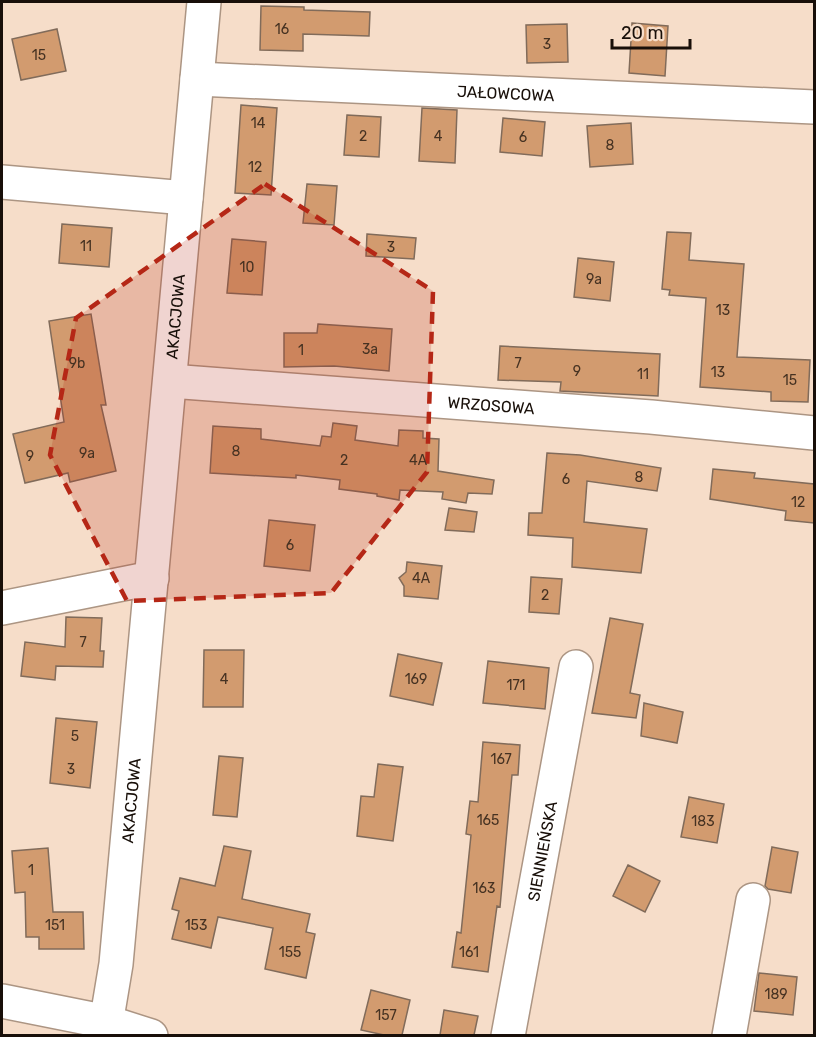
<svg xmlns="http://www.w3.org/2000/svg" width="816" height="1037" font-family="Rubik,sans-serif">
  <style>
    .building { fill: #d29b6f; stroke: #816b5a; stroke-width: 1.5 }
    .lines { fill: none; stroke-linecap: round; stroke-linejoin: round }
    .minor-casing { stroke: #ac9583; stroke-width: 36 }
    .major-casing { stroke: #ac9583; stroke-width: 36 }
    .minor { stroke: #fff; stroke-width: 33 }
    .major { stroke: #fff; stroke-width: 33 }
    .marked { fill: #b52716; fill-opacity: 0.2; stroke: #b52716; stroke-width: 4.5; stroke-dasharray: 12 8; stroke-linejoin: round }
    .labels { text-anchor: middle; stroke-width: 4.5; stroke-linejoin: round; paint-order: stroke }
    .number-label { font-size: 14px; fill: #463222 }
    .street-label { font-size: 16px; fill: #180f09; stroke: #f6ddc9 }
  </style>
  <rect width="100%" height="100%" fill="#f6ddc9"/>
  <path class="building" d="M261,6l43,1v3l66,2 -1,24 -66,-2v17l-43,-1z
    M632,23l36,3 -3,50 -36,-3z
    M567,24l1,38 -41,1 -1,-38z
    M57,29l9,42 -45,9 -9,-41z
    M241,105l36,3 -6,87 -36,-2z
    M422,108l35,2 -2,53 -36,-2z
    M347,115l34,2 -2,40 -35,-2z
    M503,118l42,4 -3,34 -42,-4z
    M631,123l2,41 -43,3 -3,-41z
    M307,184l30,2 -3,39 -31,-2z
    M62,224l50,4 -3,39 -50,-4z
    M667,232l24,1 -2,27 55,4 -7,93 73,3 -2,42 -37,-1v-9l-71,-5 6,-89 -37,-3 1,-5 -8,-1z
    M367,234l49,4 -2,21 -48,-3z
    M232,239l34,3 -4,53 -35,-2z
    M578,258l36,4 -4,39 -36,-4z
    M91,314l15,91h-5l15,66 -46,11 -2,-9 -43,10 -12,-49 51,-12 -15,-101z
    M318,324l74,5 -3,42 -55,-5 -50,1v-34h33z
    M500,346l160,8 -2,42 -98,-5 1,-9 -63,-2z
    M333,423l24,3 -2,14 43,6 1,-16 24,1v7l16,1 -1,32 56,9 -2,14 -24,-1 -2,10 -24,-4 1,-7 -43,-2 -1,10 -22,-4v-2l-38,-5 1,-9 -44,-5v3l-86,-5 3,-47 48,3v10l59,7 2,-10 9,1z
    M547,453l33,2 81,13 -4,23 -70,-10 -3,41 63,7 -6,44 -69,-6 1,-29 -45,-3 1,-22h13z
    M713,469l42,4 -1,5 60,6v39l-29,-3 1,-9 -76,-12z
    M449,508l28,4 -3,20 -29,-2z
    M269,520l46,5 -5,46 -46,-5z
    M407,562l35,4 -4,33 -34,-3v-10l-5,-8 7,-6z
    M531,577l31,2 -3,35 -30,-2z
    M66,617l36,1 -2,33h4l-1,16 -47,-1 -1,14 -34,-4 4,-34 40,5z
    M610,618l33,6 -13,69 10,2 -4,23 -44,-5z
    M204,650h40l-1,57h-40z
    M398,654l44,9 -9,42 -43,-9z
    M488,661l61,7 -4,41 -62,-6z
    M644,703l39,9 -6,31 -36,-7z
    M56,718l41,4 -7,66 -40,-5z
    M483,742l37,3 -2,30h-6l-12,132 -3,-1 -9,66 -36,-5 5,-35 4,1 10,-98 -5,-1 4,-33 8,1z
    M219,756l24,2 -6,59 -24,-2z
    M378,764l25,3 -10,74 -36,-5 4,-40 13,1z
    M689,797l35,7 -7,39 -36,-6z
    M224,846l27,5 -9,48 68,15 -4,18 9,2 -9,44 -41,-9 8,-41 -55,-11 -7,31 -39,-9 7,-28 -7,-2 8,-31 35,8z
    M772,847l26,5 -7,41 -23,-4 -3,-3z
    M48,848l5,64h30l1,37h-45v-12h-13l-1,-45 -10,1 -3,-42z
    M628,865l32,16 -15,31 -32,-16z
    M759,973l38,4 -4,38 -39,-4z
    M371,990l39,10 -8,35h-18l-23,-5z
    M444,1010l34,6 -4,19h-34z"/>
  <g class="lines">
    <g class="minor-casing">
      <g id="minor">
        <path id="s1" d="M197,79l617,28"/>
        <path d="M2,182l184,16"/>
        <path id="s2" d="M170,381l481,36 163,16"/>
        <path d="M2,608l150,-30"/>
        <path id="s3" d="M104,1036l12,-72 88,-962"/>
        <path id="s4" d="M508,1036l68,-369"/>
        <path d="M729,1036l24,-136"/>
      </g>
    </g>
    <g class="major-casing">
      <path id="major" d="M2,1001l105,21 44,14"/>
    </g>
    <use href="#minor" class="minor"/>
    <use href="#major" class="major"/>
  </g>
  <path class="marked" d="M265,184l168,107 -6,181 -96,121 -204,8 -77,-146 26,-137z"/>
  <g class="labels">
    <g class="number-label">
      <text x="282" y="34">16</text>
      <text x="547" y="49">3</text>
      <text x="39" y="60">15</text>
      <text x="258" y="128">14</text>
      <text x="363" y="141">2</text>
      <text x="438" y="141">4</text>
      <text x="523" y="142">6</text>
      <text x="610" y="150">8</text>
      <text x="255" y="172">12</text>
      <text x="86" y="251">11</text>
      <text x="391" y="252">3</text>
      <text x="247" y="272">10</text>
      <text x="594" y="284">9a</text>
      <text x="723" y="315">13</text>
      <text x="370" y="354">3a</text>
      <text x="301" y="355">1</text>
      <text x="77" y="368">9b</text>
      <text x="518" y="368">7</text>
      <text x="577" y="376">9</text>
      <text x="718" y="377">13</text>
      <text x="643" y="379">11</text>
      <text x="790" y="385">15</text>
      <text x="236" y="456">8</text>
      <text x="87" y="458">9a</text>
      <text x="30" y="461">9</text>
      <text x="344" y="465">2</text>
      <text x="418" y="465">4A</text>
      <text x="639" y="482">8</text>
      <text x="566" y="484">6</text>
      <text x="798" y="507">12</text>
      <text x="290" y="550">6</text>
      <text x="421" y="583">4A</text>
      <text x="545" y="600">2</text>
      <text x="83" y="647">7</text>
      <text x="224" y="684">4</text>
      <text x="416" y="684">169</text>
      <text x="516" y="690">171</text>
      <text x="75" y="741">5</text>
      <text x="501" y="764">167</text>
      <text x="71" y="774">3</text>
      <text x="488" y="825">165</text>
      <text x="703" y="826">183</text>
      <text x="31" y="875">1</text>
      <text x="484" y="893">163</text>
      <text x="55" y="930">151</text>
      <text x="196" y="930">153</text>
      <text x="290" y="957">155</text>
      <text x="469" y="957">161</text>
      <text x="776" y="999">189</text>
      <text x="386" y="1020">157</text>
    </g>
    <g class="street-label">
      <text dy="6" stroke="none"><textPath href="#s1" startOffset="309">JAŁOWCOWA</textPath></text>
      <text dy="6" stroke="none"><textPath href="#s3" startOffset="723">AKACJOWA</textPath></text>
      <text dy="6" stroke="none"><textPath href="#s2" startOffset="322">WRZOSOWA</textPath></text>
      <text dy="6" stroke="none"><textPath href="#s3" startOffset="237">AKACJOWA</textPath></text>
      <text dy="6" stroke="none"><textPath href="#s4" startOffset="188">SIENNIEŃSKA</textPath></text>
    </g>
  </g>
  <rect width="816" height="1037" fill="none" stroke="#180f09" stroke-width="6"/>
  <path d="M612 39v9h78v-9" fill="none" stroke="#180f09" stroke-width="3"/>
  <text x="621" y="39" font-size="18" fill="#180f09" stroke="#f6ddc9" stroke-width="4.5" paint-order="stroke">20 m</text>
</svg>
